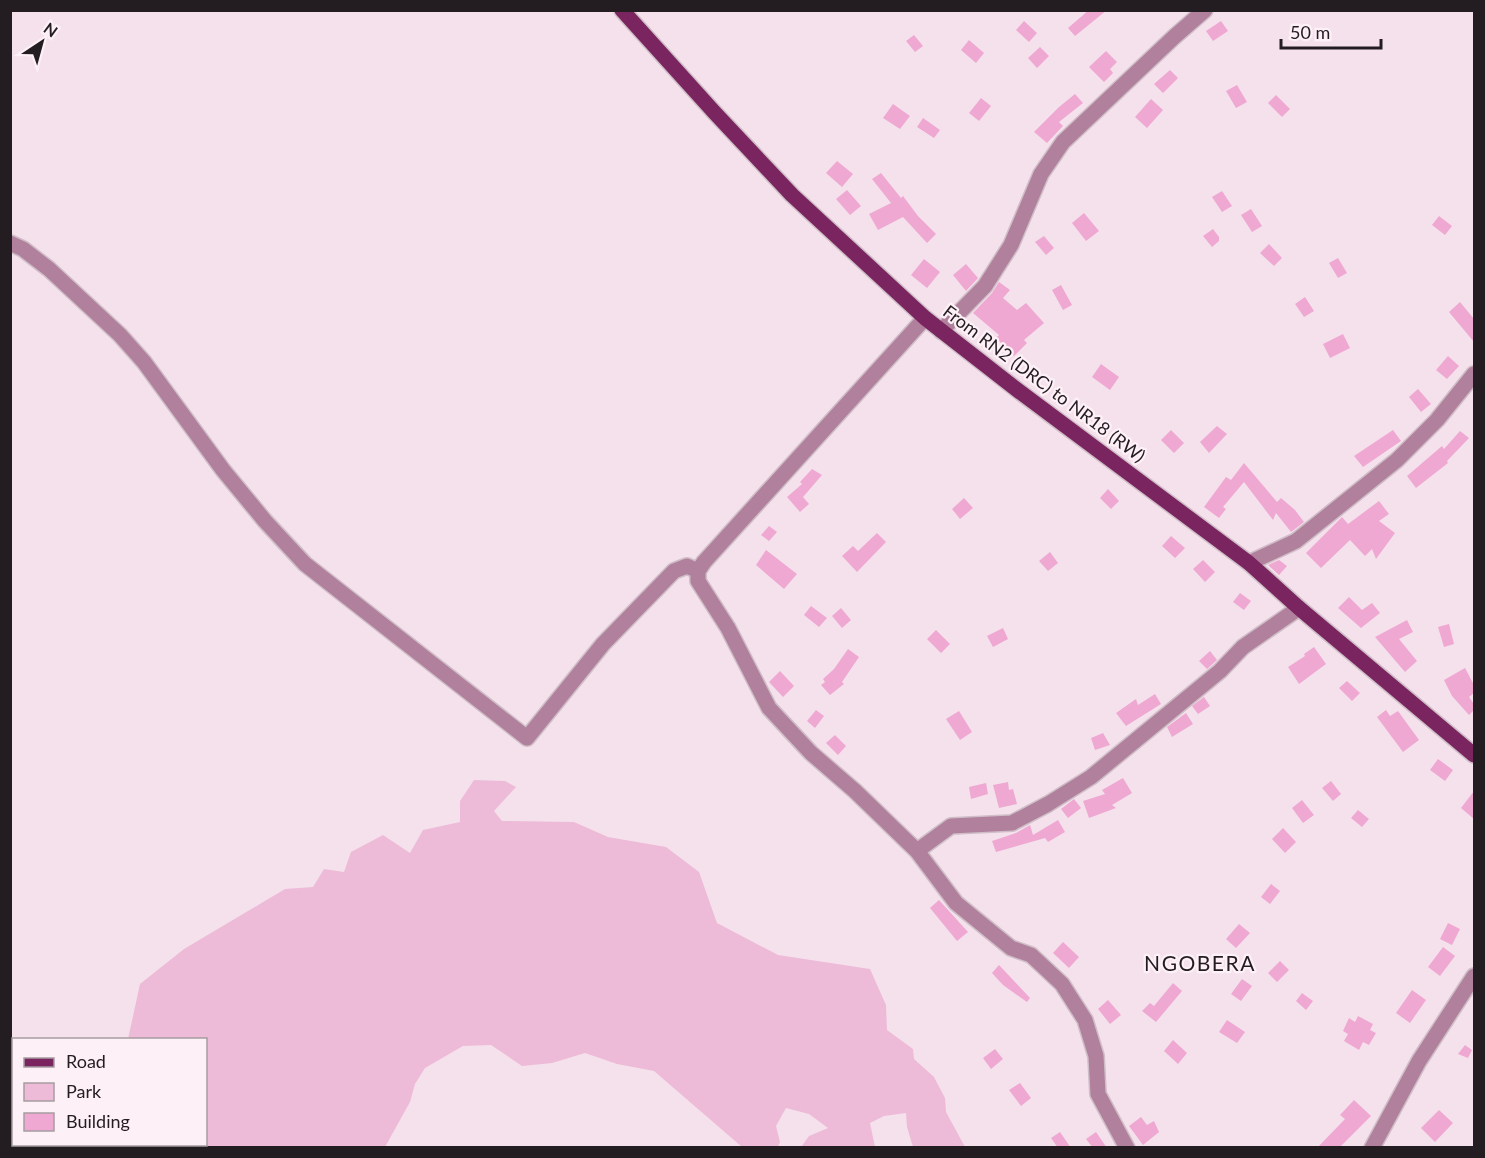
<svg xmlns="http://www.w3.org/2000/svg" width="1485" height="1158" font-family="Lato,sans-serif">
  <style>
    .green { fill: #edbbd8 }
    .building { fill: #eea8d2 }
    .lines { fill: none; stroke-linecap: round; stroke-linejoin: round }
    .minor-casing { stroke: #cfbec7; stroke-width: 18 }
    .major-casing { stroke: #cfbec7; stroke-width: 18 }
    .minor { stroke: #b1809d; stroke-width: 15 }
    .major { stroke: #7a255f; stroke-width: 15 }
    .labels { text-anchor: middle; stroke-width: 4.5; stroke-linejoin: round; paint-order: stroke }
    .street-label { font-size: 18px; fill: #231c20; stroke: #fdf1f7 }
    .quarter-label { font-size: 21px; letter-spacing: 1.5px; fill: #231c20; stroke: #fdf1f7 }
  </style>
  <rect width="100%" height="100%" fill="#f5e1ec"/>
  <path class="green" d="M474,780l31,1 11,6 -22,24 8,10 72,1 34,15 58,10 33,25 18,51 61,32 92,14 16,36 1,25 26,19 1,10 20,18 11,21 1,14 19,35h-52l-6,-20 -1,-14 -22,3 -14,7 5,24h-74l8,-11 19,-8 -19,-14 -23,-6 -10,18 4,16 -2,5h-36l-88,-76 -37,-7 -32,-11 -33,10 -30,3 -31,-21 -28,1 -38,22 -10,16 -5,18 -25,45h-248l-1,-2 70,-1v-104l-78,-1 12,-55 44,-35 101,-60 28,-2 11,-18 20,3 7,-20 32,-17 27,18 13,-23 37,-8v-21z"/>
  <path class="building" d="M1089,10h18l-32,26 -7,-8z
    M1024,21l13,12 -8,9 -13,-12z
    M1221,21l7,10 -15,10 -7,-10z
    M914,35l9,11 -8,6 -9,-11z
    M969,40l15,13 -8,10 -15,-13z
    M1040,47l9,9 -12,12 -9,-10z
    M1106,51l11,11 -7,7 3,4 -9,9 -15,-15z
    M1170,70l8,8 -15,15 -9,-9z
    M1237,85l10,17 -11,6 -10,-17z
    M1075,94l8,9 -24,19 4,4 -16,17 -13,-11 25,-25z
    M1276,95l14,14 -8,8 -14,-14z
    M981,98l10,8 -12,15 -10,-8z
    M1151,99l12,11 -16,18 -12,-11z
    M893,104l17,12 -10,13 -17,-11z
    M923,118l17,12 -6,8 -17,-11z
    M837,161l16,13 -11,13 -16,-14z
    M881,173l20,25 2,-2 15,20 18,18 -9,9 -24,-26 -25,13 -9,-16 22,-11 -19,-24z
    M847,190l14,16 -11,9 -14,-16z
    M1222,191l10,15 -10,6 -10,-15z
    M1251,209l11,17 -10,6 -11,-17z
    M1084,213l15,18 -13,10 -14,-18z
    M1439,216l13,10 -7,9 -13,-10z
    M1213,229l6,8v4l-7,6 -9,-11z
    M1044,236l10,12 -8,7 -11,-13z
    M1269,244l13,14 -8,8 -14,-13z
    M1338,258l9,15 -9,5 -9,-15z
    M924,259l16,13 -13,16 -16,-13z
    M966,264l12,14 -12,13 -13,-16z
    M999,282l11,8 -7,8 14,12 9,-7 18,20 -20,17 3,3 -13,13 -18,-18 3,-3 -26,-22 19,-20z
    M1061,285l11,20 -9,5 -11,-20z
    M1305,297l9,14 -10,6 -9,-13z
    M1460,302l14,17v23l-25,-30z
    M1343,334l7,14 -20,10 -7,-14z
    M1448,356l11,10 -12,13 -11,-9z
    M1101,364l18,13 -9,13 -18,-13z
    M1418,389l13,15 -10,8 -12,-15z
    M1217,426l10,8 -18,19 -9,-11z
    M1171,430l13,13 -10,10 -13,-13z
    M1393,430l8,11 -38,26 -9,-11z
    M1460,431l9,7 -22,23 1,2 -32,25 -9,-12 35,-30 2,3z
    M1244,463l33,39 4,-4 14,12 9,12 -13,10 -15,-19 -3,7 -29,-38 -21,25 3,2 -7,9 -15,-11 22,-30 5,3z
    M812,469l10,6 -19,22 6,7 -9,8 -13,-15 15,-13 -2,-2z
    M1108,489l11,12 -8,8 -11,-11z
    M964,498l9,10 -13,11 -8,-10z
    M1379,501l10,13 -10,7 16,12 -19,26 -4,-10 -7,7 -15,-16 -29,28 -15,-15 36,-36 6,7z
    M769,526l8,6 -8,9 -8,-6z
    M877,533l9,9 -29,30 -15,-16 11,-10 5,5z
    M1171,536l14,12 -10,10 -13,-12z
    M766,550l31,24 -13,15 -28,-24z
    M1050,552l8,11 -10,8 -9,-10z
    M1203,560l12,12 -10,10 -12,-13z
    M1279,560l8,6 -8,9 -11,-10z
    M1240,593l11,8 -7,9 -11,-8z
    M1349,597l13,13 10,-7 8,10 -19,15 -23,-20z
    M811,606l16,12 -8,9 -15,-12z
    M841,608l10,12 -9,8 -10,-12z
    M1407,620l6,12 -14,7 18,22 -12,11 -30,-35z
    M1449,624l5,20 -10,3 -6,-20z
    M1003,628l5,11 -15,8 -6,-11z
    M936,630l14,14 -9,9 -14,-14z
    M1314,647l12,17 -27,20 -11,-17 17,-11 -1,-2z
    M848,649l11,8 -17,25 2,2 -14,11 -9,-10 4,-3 -2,-3 11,-10z
    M1210,651l7,9 -10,9 -8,-8z
    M1465,668l9,17v8l-5,4 5,7v6l-5,5 -17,-19 -8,-16z
    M780,671l14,15 -11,11 -14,-15z
    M1347,681l13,12 -8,8 -13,-13z
    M1155,694l6,10 -35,22 -10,-13 20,-14 2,6z
    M1204,697l6,9 -12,8 -6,-8z
    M816,710l8,6 -9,12 -8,-7z
    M1386,710l4,6 8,-5 21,29 -16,12 -26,-35z
    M959,711l13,21 -12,8 -14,-21z
    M1186,713l7,11 -21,13 -5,-10z
    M1103,733l7,12 -15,5 -4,-12z
    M835,735l11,11 -8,9 -12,-12z
    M1438,759l15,11 -8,11 -15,-11z
    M1123,778l9,15 -20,12 4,3 -27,10 -6,-17 22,-7 -3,-4z
    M1331,781l10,13 -8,7 -11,-13z
    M1008,782l1,8 4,-1 4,15 -18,4 -6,-23z
    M986,783l2,11 -17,5 -2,-12z
    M1474,791v28l-13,-11z
    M1074,799l7,9 -13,10 -7,-9z
    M1302,800l12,15 -11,8 -11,-15z
    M1358,810l11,9 -7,8 -11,-9z
    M1058,820l7,12 -17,10 -3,-4 -49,14 -4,-11 24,-8 14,-8 3,10z
    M1283,828l13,14 -11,11 -13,-14z
    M1271,884l9,7 -10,13 -9,-7z
    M939,900l29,32 -11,9 -27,-33z
    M1448,923l12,6 -8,16 -12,-6z
    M1239,924l11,9 -14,15 -10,-9z
    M1063,942l16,15 -10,11 -16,-15z
    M1443,947l12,9 -15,20 -12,-9z
    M1280,961l9,9 -12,12 -9,-9z
    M999,965l31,33 -3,4 -24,-17 -11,-12z
    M1242,979l10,7 -11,15 -10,-7z
    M1173,983l9,8 -26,31 -14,-11 8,-8 4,3z
    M1412,990l14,10 -16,23 -14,-10z
    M1302,993l11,8 -7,9 -10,-9z
    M1108,1000l13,15 -11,9 -12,-15z
    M1358,1016l15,8 -3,6 6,3 -7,12 -6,-3 -4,8 -15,-9 4,-7 -5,-3 6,-13 6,4z
    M1227,1020l18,12 -8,11 -18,-11z
    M1173,1040l14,13 -9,11 -14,-13z
    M1465,1045l7,5 -4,8 -10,-4z
    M995,1049l8,10 -12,10 -8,-11z
    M1020,1083l11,15 -10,8 -12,-16z
    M1354,1100l17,16 -32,32h-22l28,-29 -5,-4z
    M1439,1110l14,13 -18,19 -14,-14z
    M1141,1117l6,8 7,-4 5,11 -16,13 -14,-19z
    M1060,1132l11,16h-13l-7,-10z
    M1096,1132l11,16h-14l-7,-9z"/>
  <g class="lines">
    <g class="minor-casing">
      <path id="minor" d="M10,243l13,6 26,20 71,66 24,27 79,108 42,51 40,43 222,174 76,-94 71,-73 13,-5 11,5
        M925,318l-221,244 -6,9v10l30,47 41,80 42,45 44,38 62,60 39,52 55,45 20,7 31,29 23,36 11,36 2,38 29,54
        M941,331l44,-45 26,-41 30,-71 22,-32 111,-105 31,-27
        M1249,563l47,-22 101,-81 40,-40 37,-46
        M917,851l34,-25 61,-3 36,-19 43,-27 129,-106 23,-24 56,-39
        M1372,1148l47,-87 55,-85"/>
    </g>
    <g class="major-casing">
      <path id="major" d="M622,10l92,102 78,83 133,123 95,74 229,171 50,45 175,147"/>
    </g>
    <use href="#minor" class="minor"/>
    <use href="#major" class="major"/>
  </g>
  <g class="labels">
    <g class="street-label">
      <text transform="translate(1044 384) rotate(37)" y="6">From RN2 (DRC) to NR18 (RW)</text>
    </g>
    <g class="quarter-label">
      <text x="1200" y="971">NGOBERA</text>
    </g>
  </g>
  <rect width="1485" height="1158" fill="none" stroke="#231c20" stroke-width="24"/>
  <rect x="12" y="1038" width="195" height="108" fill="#fdf1f7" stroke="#a69ca1" stroke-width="1.5"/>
  <rect x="24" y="1058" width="30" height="9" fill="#7a255f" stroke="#a69ca1" stroke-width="1.5"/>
  <text x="66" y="1068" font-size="18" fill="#231c20">Road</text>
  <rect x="24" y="1083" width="30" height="18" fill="#edbbd8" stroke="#a69ca1" stroke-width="1.5"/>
  <text x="66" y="1098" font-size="18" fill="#231c20">Park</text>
  <rect x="24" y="1113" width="30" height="18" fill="#eea8d2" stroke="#a69ca1" stroke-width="1.5"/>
  <text x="66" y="1128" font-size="18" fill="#231c20">Building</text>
  <g transform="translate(42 42) rotate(36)" stroke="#fdf1f7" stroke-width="4.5" paint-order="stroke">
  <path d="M0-4.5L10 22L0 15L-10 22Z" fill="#231c20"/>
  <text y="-9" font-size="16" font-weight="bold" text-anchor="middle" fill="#231c20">N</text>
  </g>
  <path d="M1281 39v9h100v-9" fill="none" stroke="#231c20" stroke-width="3"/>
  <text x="1290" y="39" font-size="18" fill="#231c20" stroke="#fdf1f7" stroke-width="4.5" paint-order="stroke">50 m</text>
</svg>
